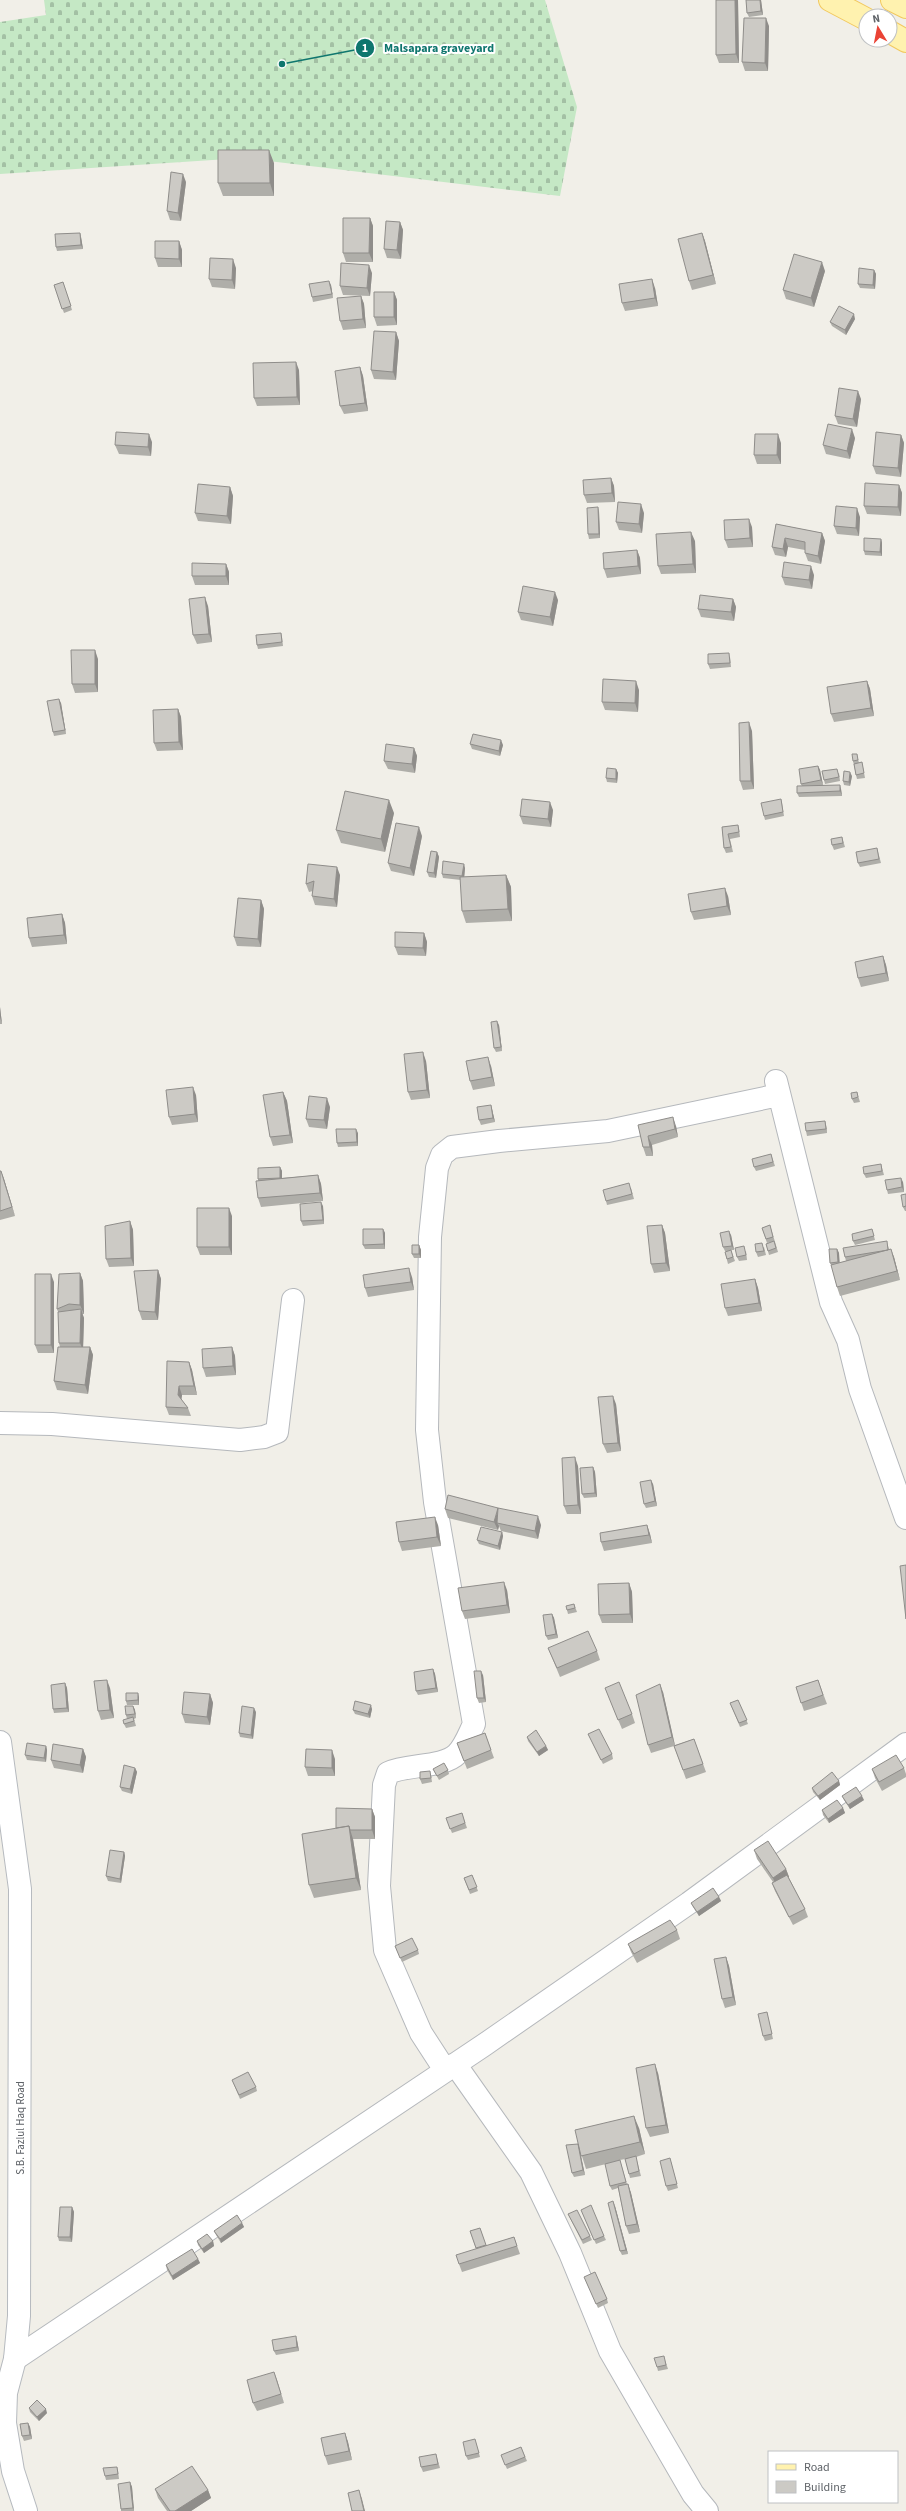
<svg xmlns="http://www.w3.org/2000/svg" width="906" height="2511" font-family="'Source Sans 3',sans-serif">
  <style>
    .cemetery { fill: url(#cemetery-stones) }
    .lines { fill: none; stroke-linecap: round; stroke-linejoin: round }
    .street-casing { stroke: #b5b8bc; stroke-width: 24 }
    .secondary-casing { stroke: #b6babf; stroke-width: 24 }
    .primary-casing { stroke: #f2c960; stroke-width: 24 }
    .street { stroke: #fff; stroke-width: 22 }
    .secondary { stroke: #fff; stroke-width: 22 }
    .primary { stroke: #fff2af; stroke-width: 22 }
    .wall { fill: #afaea9 }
    .shaded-wall { fill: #8f8d8a }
    .building { fill: #cccac5; stroke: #8f8d8a }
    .labels { text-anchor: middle; stroke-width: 4; stroke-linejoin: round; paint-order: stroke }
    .street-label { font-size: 11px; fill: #5f6368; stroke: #fff }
    .leader { fill: none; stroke: #0f766e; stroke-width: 1.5 }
    .callout-dot { fill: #0f766e; stroke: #fff; stroke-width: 1.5 }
    .mark-label { font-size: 12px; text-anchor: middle; font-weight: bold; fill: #fff }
    .callout-label { font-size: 12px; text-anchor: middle; font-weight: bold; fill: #0f766e; stroke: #fff; stroke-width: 4; stroke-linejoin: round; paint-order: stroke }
  </style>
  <defs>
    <pattern id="cemetery-stones" width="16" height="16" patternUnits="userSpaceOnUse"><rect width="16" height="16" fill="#c5e8c5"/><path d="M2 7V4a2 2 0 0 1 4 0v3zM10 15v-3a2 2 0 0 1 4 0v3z" fill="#a3c0a4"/></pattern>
  </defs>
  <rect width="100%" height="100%" fill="#f1efe8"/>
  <path class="cemetery" d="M44,0h501l32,107 -17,89 -317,-38 -243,16v-152l46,-7z"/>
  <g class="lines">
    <g class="street-casing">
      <path id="street" d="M776,1081l55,221 17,38 12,49 46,129
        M0,1423l52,1 188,16 24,-3 13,-5 16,-132
        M455,2064l76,108 39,81 40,98 83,143 14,17
        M445,2070l-24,-37 -36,-83 -6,-64 5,-101 4,-12c19,-9 55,-5 69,-19 8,-8 12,-20 17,-30l-39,-222 -8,-72 3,-193 7,-69 5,-13 10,-8 47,-6 109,-10 171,-36
        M15,2359l469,-314 205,-142 217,-159"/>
    </g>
    <g class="secondary-casing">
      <path id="secondary" d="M0,1742l20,147 -1,427 -4,43 -9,34 -1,30 8,48 13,40"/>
    </g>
    <g class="primary-casing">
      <path id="primary" d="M830,0l36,19
        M892,0l14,7
        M890,32l16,9"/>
    </g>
    <use href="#street" class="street"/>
    <use href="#secondary" class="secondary"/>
    <use href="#primary" class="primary"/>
  </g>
  <path class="wall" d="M716,0h22l1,63h-20l-3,-8z
    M746,0h15l2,15 -14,2 -2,-4z
    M769,26l-1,45h-23l-3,-9z
    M274,163v33h-51l-5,-13z
    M186,182l-5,39 -11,-1 -3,-9z
    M370,218l3,8v36h-27l-3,-9z
    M400,222l3,8 -2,29 -14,-1 -3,-9z
    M80,233l1,4 2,12 -26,2 -1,-4z
    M702,233l3,8 11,43 -24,6 -3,-9z
    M179,241l3,9v17h-24l-3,-9z
    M236,268l-1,21 -23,-2 -3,-8z
    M874,270l2,4 -1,15 -15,-1 -2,-4z
    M825,271l-11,36 -28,-8 -3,-9z
    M372,273l-2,23 -27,-1 -3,-9z
    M63,282l9,28 -8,3 -10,-28z
    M331,285l2,13 -20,4 -1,-5z
    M655,288l3,18 -33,5 -3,-8z
    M394,292l3,8v25l-20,1 -3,-9z
    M361,296l3,8 2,24 -23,2 -3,-9z
    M855,319l-9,16 -14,-9 -2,-4z
    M396,332l3,9 -3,39 -22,-1 -3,-9z
    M360,367l3,9 5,35 -24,3 -4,-8z
    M299,370l1,35 -43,1 -3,-8z
    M861,399l-4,28 -19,-3 -3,-8z
    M901,435l3,8 -3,34 -25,-3 -3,-8z
    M855,438l-5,21 -24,-5 -3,-9z
    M152,442l-1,14 -32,-2 -4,-9z
    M781,443v21h-24l-3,-9z
    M611,478l3,8 1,16 -28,1 -3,-8z
    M899,485l3,8 -1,23 -34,-2 -3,-8z
    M230,487l3,9 -2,28 -33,-3 -3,-8z
    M599,511l1,27 -11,1 -1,-5z
    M644,513l-2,20 -23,-3 -3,-8z
    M860,517l-1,19 -22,-2 -3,-8z
    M776,524l46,9 3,8 -4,23 -13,-3 -3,-8v-3l-17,-3 -2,10 -11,-2 -3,-8z
    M752,527l1,20 -25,1 -3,-8z
    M881,539l1,4v13l-17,-1 -1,-4z
    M695,541l1,32 -35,1 -3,-8z
    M637,550l3,8 1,16 -34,4 -3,-9z
    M226,564l3,8v13h-34l-3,-9z
    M814,575l-2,14 -27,-4 -3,-8z
    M733,599l3,8 -2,14 -33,-4 -3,-8z
    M558,600l-5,26 -32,-6 -3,-8z
    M208,606l4,36 -15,2 -4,-9z
    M281,633l1,4 1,9 -25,3 -1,-4z
    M730,657l1,10 -21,2 -2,-5z
    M98,659v33l-23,1 -3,-9z
    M867,681l3,8 4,27 -40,6 -3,-8z
    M639,690l-1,22 -33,-2 -3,-8z
    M61,703l5,31 -12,2 -1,-4z
    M178,709l3,8 2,33 -26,1 -3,-8z
    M752,731l2,58 -11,1 -3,-9z
    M470,744l33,1 -3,11 -28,-7z
    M414,748l3,8 -2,17 -27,-4 -4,-8z
    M857,754l2,9 3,-1 1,5 2,11 -8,1 -1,-4 -3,-14z
    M818,766l2,4 3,15h-4l22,4 1,7 -43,1 -2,-4 5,-7 -1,-2z
    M616,769l2,4 -1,10 -10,-1 -1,-4z
    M839,773l1,8 -15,3 -1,-4z
    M852,776l-2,10 -6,-1 -1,-4z
    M781,799l1,4 2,13 -19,4 -1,-4z
    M553,810l-2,17 -28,-3 -3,-8z
    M394,813l-9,39 -44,-9 -5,-13z
    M738,825l1,4 1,8 -10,2 3,13 -7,1 -2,-5 -2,-21z
    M422,836l-8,40 -23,-5 -3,-8z
    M842,837l3,10 -11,3 -2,-5z
    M877,848l4,15 -21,4 -2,-4z
    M437,852l2,5 -3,21 -7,-1 -2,-5z
    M308,864l32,11 -3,32 -22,-2 -3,-9 1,-5 -4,1 -3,-8z
    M465,868l-1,9 42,-2 5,12 1,34 -46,2 -4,-12 -1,-31 -18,-2 -1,-4z
    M728,896l3,19 -37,5 -3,-8z
    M261,900l3,9 -3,38 -24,-1 -3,-9z
    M62,914l3,9 2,21 -35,3 -3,-9z
    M424,933l3,9 -1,14 -28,-1 -3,-8z
    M883,956l3,9 3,16 -28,6 -3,-9z
    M0,1007l2,17h-2z
    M499,1025l3,26 -6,1 -2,-4z
    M426,1061l4,37 -19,2 -3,-8z
    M491,1066l4,20 -22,4 -3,-9z
    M283,1092l4,9 6,42 -20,3 -3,-9z
    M857,1092l3,10 -6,1 -2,-4z
    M196,1095l2,27 -26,3 -3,-8z
    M491,1105l1,4 3,13 -14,3 -2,-5z
    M330,1107l-3,22 -18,-2 -3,-8z
    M825,1121l1,4 1,8 -20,3 -1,-5z
    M638,1125l38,1 2,11 -26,8 1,11h-7l-3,-9z
    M358,1133v13l-20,1 -1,-4z
    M771,1154l4,12 -19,5 -2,-4z
    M881,1164l3,11 -18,3 -2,-4z
    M280,1167l2,4v7l36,-3 3,9 2,17 -62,6 -3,-9v-19z
    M0,1171h1l3,8 11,37 -15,4z
    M903,1182l1,10 -16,2 -1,-4z
    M631,1188l3,11 -27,6 -1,-4z
    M906,1194v17h-1l-2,-4z
    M323,1206l1,18 -21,2 -2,-5z
    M232,1216v39h-32l-3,-8z
    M130,1221l3,9 1,36 -25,1 -3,-8z
    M662,1225l3,8 5,38 -16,2 -3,-9z
    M770,1225l8,27 -9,3 -3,-11 5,-2 -4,1 -5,-15z
    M383,1229l2,4v16h-20l-2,-4z
    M872,1229l3,11 -20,5 -2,-4z
    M731,1235l3,15h-3l4,11 -7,3 -3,-12 3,-1h-3l-2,-4z
    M419,1245l2,5v8h-7l-2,-4z
    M888,1246l1,3 5,8 6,23 -60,16 -3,-9 -5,-20 -2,-4 7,-14 2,4v10l7,-2 -1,-4z
    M764,1247l2,8 -8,2 -2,-5z
    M746,1251l1,9 -8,1 -2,-4z
    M158,1270l3,9 -3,41h-16l-3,-9z
    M80,1273l3,8 1,33h-2l2,4 -1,29h7l3,8 -5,39 -31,-4 -3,-9 6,-34 -1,-4 -1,-31 -1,-3z
    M412,1277l2,13 -46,7 -3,-9z
    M755,1279l3,9 4,23 -34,5 -3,-8z
    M54,1282v71h-16l-3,-8z
    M232,1347l3,9 1,19 -30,2 -3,-9z
    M189,1362l3,8 5,25h-15l-1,4 7,9 3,8 -22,-1 -3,-8z
    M616,1404l5,47 -14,2 -4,-9z
    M578,1466l3,48h-14l-3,-8z
    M593,1467l2,5 2,25 -13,1 -2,-4z
    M653,1484l4,22 -11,2 -2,-4z
    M445,1509l96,16 -3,14 -37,-8 -2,-5 -1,4 -50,-12z
    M438,1525l3,21 -39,5 -3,-9z
    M647,1525l3,9 2,9 -48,8 -3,-9z
    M502,1532l1,4 -3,14 -21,-6 -2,-4z
    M629,1583l3,9 1,31h-31l-3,-8z
    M507,1590l3,23 -45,6 -3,-8z
    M574,1604l3,8 -9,2 -1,-4z
    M552,1614l2,4 4,20 -10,2 -2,-4z
    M548,1648l49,3 3,9 -40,17z
    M433,1669l2,5 3,18 -20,3 -2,-4z
    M483,1675l3,27 -7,1 -2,-5z
    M818,1680l9,24 -23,7 -8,-24z
    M65,1683l2,5 2,24 -15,1 -1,-4z
    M110,1688l4,30 -13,2 -3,-9z
    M605,1688l27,26 3,9 -13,6z
    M663,1692l12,53 19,-6 12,33 -20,7 -12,-33 -23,7 -3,-8z
    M210,1694l3,9 -3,22 -25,-2 -3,-9z
    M139,1697v8h-12l-1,-4z
    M738,1700l10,24 -8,3 -10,-24z
    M133,1706l2,4 1,8 -2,1 2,7 -10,2 -2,-4 3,-5 -1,-4z
    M372,1709l-2,9 -15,-4 -2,-4z
    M256,1712l-3,27 -13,-2 -1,-4z
    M485,1733l9,25 -27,11 -10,-26z
    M588,1734l24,20 1,5 -10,5z
    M527,1737l19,9 2,4 -9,6 -11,-15z
    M46,1746l1,4 -1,12 -19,-2 -2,-5z
    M83,1749l3,8 -3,16 -29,-5 -3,-8z
    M335,1759v17h-27l-3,-9z
    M135,1768l2,4 -5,22 -10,-3 -2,-4z
    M904,1768l2,6v3l-24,14 -7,-13 -3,-9z
    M433,1769l15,1 1,4 -10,6z
    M431,1775l1,7 -10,2 -2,-5z
    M839,1781l1,4 -20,15 -7,-8 -1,-4z
    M842,1796l22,4 -14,9 -6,-9z
    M843,1808l2,5 -16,10 -6,-8 -1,-5z
    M372,1809l3,8v22h-22l8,51 -47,8 -5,-13 27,-57z
    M462,1813l5,15 -15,5 -6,-15z
    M754,1850l32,19 3,8v1l16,31 3,8 -15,8 -18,-34 -3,-8 1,-1 -16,-23z
    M124,1852l1,4 -4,27 -13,-2 -2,-5z
    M472,1875l6,16 -8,3 -6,-16z
    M719,1897l2,4 -22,15 -6,-9 -2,-4z
    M677,1930l3,9 -43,24 -6,-11 -3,-8z
    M395,1946l23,4 1,4 -17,8z
    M726,1957l3,9 7,39 -11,3 -3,-9z
    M767,2012l6,27 -8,2 -2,-5z
    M658,2073l11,60 -19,4 -4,-9z
    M232,2080l24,7 1,4 -17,8z
    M639,2128l6,26 -9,3 5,19 -11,2 -5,-19 -5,1 7,24h1l3,9 9,39 -11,2 -3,-8 -8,-38 -6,2 -2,-4 8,-25 -32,8 -6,-19 5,25 -11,2 -2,-4 6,-29z
    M670,2158l8,30 -10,3 -2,-5z
    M615,2206l13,48 -6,1 -2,-4z
    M72,2207l2,5 -2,30 -13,-1 -1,-4z
    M568,2214l22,22 2,4 -9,4z
    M583,2214l21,22 2,4 -10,4z
    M242,2223l2,4 -23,16 -5,-8 -2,-4z
    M480,2228l6,18 28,-9 6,17 -58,18 -3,-8 17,-15 -6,-18z
    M197,2241h16l1,5 -10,7 -6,-8z
    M198,2259l2,4 -27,17 -6,-10 -1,-5z
    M584,2277l23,22 1,4 -10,5z
    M297,2340l2,11 -23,4 -2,-4z
    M665,2360l3,9 -10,2 -1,-4z
    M274,2372l10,31 -27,8 -4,-8z
    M29,2408l18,5 -8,8 -9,-9z
    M28,2423l2,4 2,12 -8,2 -2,-5z
    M345,2433l3,9 4,18 -24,5 -3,-9z
    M476,2443l4,14 -12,3 -2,-4z
    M521,2447l6,14 -20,8 -6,-14z
    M436,2454l4,14 -17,4 -2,-5z
    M117,2467l1,4 1,8 -13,1 -1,-4z
    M130,2482l2,5 2,24h-13v-2z
    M155,2489l53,1 3,8 -20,13h-24l-9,-13z"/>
  <path class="shaded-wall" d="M735,0h3l1,63 -3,-9z
    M760,0h1l2,15 -2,-4z
    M766,18l3,8 -1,45 -3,-8z
    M269,150l5,13v33l-4,-13z
    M183,174l3,8 -5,39 -3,-8z
    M370,218l3,8v36l-4,-9z
    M400,222l3,8 -2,29 -4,-9z
    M80,233l1,4 2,12 -2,-4z
    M702,233l3,8 11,43 -3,-9z
    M179,241l3,9v17l-3,-8z
    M233,259l3,9 -1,21 -3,-9z
    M822,262l3,9 -11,36 -3,-9z
    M369,265l3,8 -2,23 -3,-8z
    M874,270l2,4 -1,15 -2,-4z
    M652,279l3,9 3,18 -3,-8z
    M329,281l2,4 2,13 -1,-4z
    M394,292l3,8v25l-3,-8z
    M361,296l3,8 2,24 -3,-9z
    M854,314l1,5 -9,16 -1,-5z
    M396,332l3,9 -3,39 -3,-8z
    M296,362l3,8 1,35 -3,-8z
    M360,367l3,9 5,35 -3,-8z
    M858,391l3,8 -4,28 -4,-8z
    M852,429l3,9 -5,21 -3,-8z
    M149,434l3,8 -1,14 -3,-9z
    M778,434l3,9v21l-4,-9z
    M901,435l3,8 -3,34 -3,-9z
    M611,478l3,8 1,16 -3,-9z
    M899,485l3,8 -1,23 -3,-9z
    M230,487l3,9 -2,28 -4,-8z
    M641,504l3,9 -2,20 -3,-9z
    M598,507l1,4 1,27 -1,-4z
    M857,508l3,9 -1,19 -3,-8z
    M749,519l3,8 1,20 -3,-9z
    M691,532l4,9 1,32 -3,-9z
    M822,533l3,8 -4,23 -3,-8z
    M785,538l3,9 -2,10 -3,-8z
    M881,539l1,4v13l-2,-4z
    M637,550l3,8 1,16 -3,-8z
    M226,564l3,8v13l-3,-9z
    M811,566l3,9 -2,14 -3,-9z
    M555,592l3,8 -5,26 -3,-9z
    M205,597l3,9 4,36 -3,-8z
    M733,599l3,8 -2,14 -3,-9z
    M95,650l3,9v33l-3,-8z
    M636,681l3,9 -1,22 -3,-9z
    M867,681l3,8 4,27 -3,-8z
    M59,699l2,4 5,31 -1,-4z
    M178,709l3,8 2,33 -4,-8z
    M749,722l3,9 2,58 -3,-8z
    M501,740l2,5 -3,11 -1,-5z
    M414,748l3,8 -2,17 -3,-9z
    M818,766l2,4 3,15 -2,-5z
    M616,769l2,4 -1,10 -1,-4z
    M850,772l2,4 -2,10 -1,-4z
    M840,785l1,4 1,7 -2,-5z
    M389,800l5,13 -9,39 -4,-13z
    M550,802l3,8 -2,17 -3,-8z
    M419,827l3,9 -8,40 -4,-8z
    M437,852l2,5 -3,21 -2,-5z
    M464,864l1,4 -1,12 -2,-4z
    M337,867l3,8 -3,32 -3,-8z
    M506,875l5,12 1,34 -4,-12z
    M725,888l3,8 3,19 -4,-9z
    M261,900l3,9 -3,38 -3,-8z
    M62,914l3,9 2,21 -3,-9z
    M424,933l3,9 -1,14 -3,-8z
    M883,956l3,9 3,16 -3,-8z
    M0,1007l2,17 -2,-7z
    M497,1021l2,4 3,26 -1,-4z
    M423,1052l3,9 4,37 -3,-8z
    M488,1057l3,9 4,20 -3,-9z
    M193,1087l3,8 2,27 -3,-8z
    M283,1092l4,9 6,42 -3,-8z
    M327,1098l3,9 -3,22 -3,-9z
    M491,1105l1,4 3,13 -2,-4z
    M673,1117l3,9 2,11 -3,-8z
    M825,1121l1,4 1,8 -1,-4z
    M356,1129l2,4v13l-1,-4z
    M648,1136l4,9 1,11 -3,-9z
    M280,1167l2,4v12l-2,-5z
    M1,1171l3,8 11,37 -3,-9z
    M318,1175l3,9 2,17 -3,-8z
    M901,1178l2,4 1,10 -2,-5z
    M321,1202l2,4 1,18 -1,-4z
    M229,1208l3,8v39l-3,-8z
    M130,1221l3,9 1,36 -3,-8z
    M662,1225l3,8 5,38 -4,-8z
    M383,1229l2,4v16l-1,-5z
    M729,1231l2,4 3,15 -2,-4z
    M419,1245l2,5v8l-2,-4z
    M837,1249l2,4 1,13 -2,-4z
    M891,1249l3,8 6,23 -3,-9z
    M409,1268l3,9 2,13 -3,-8z
    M158,1270l3,9 -3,41 -3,-8z
    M80,1273l3,8 1,33 -4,-9z
    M51,1274l3,8v71l-3,-8z
    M755,1279l3,9 4,23 -3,-8z
    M81,1309l3,9 -1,33 -3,-8z
    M90,1347l3,8 -5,39 -3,-9z
    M232,1347l3,9 1,19 -3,-9z
    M189,1362l3,8 5,25 -3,-9z
    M179,1386l3,9 -1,8 -3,-8z
    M613,1396l3,8 5,47 -3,-8z
    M575,1457l3,9 3,48 -3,-9z
    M593,1467l2,5 2,25 -2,-4z
    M651,1480l2,4 4,22 -2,-5z
    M498,1508l-1,15 2,3 -1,4 -4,-8z
    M538,1516l3,9 -3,14 -3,-8z
    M435,1517l3,8 3,21 -4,-9z
    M647,1525l3,9 2,9 -3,-8z
    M502,1532l1,4 -3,14 -2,-4z
    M504,1582l3,8 3,23 -3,-8z
    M629,1583l3,9 1,31 -3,-9z
    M552,1614l2,4 4,20 -2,-4z
    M433,1669l2,5 3,18 -2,-4z
    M481,1671l2,4 3,27 -2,-4z
    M107,1680l3,8 4,30 -4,-8z
    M65,1683l2,5 2,24 -2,-4z
    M660,1684l3,8 12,54 -3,-9z
    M138,1693l1,4v8l-1,-5z
    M210,1694l3,9 -3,22 -3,-8z
    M371,1705l1,4 -2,9 -2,-4z
    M133,1706l2,4 1,8z
    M254,1708l2,4 -3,27 -2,-4z
    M46,1746l1,4 -1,12 -2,-4z
    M546,1746l2,4 -9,6 -2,-4z
    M83,1749l3,8 -3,16 -3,-8z
    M332,1750l3,9v17l-3,-8z
    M135,1768l2,4 -5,22 -2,-5z
    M839,1781l1,4 -20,15 -2,-4z
    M862,1796l2,4 -14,9 -2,-4z
    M843,1808l2,5 -16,10 -1,-4z
    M372,1809l3,8v22l-3,-9z
    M349,1826l4,13 8,51 -5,-12z
    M124,1852l1,4 -4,27 -1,-4z
    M786,1869l3,8 -13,9 -3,-8z
    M719,1897l2,4 -22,15 -2,-4z
    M726,1957l3,9 7,39 -3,-8z
    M655,2064l3,9 11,60 -3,-8z
    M634,2116l5,12 6,26 -5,-12z
    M578,2144l1,4 6,27 -2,-5z
    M628,2184l3,9 9,39 -3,-8z
    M613,2201l2,5 13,48 -2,-4z
    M72,2207l2,5 -2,30 -2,-5z
    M242,2223l2,4 -23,16 -1,-4z
    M213,2241l1,5 -10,7 -2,-4z
    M198,2259l2,4 -27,17 -1,-4z
    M296,2336l1,4 2,11 -2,-4z
    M274,2372l3,8 7,23 -3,-9z
    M46,2409l1,4 -8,8 -2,-4z
    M28,2423l2,4 2,12 -2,-4z
    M345,2433l3,9 4,18 -3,-9z
    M130,2482l2,5 2,24 -1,-3z
    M208,2490l3,8 -20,13h-16z
    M359,2490l3,9 3,12h-1z"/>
  <path class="building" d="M716,0h19l1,54 -20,1z
    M746,0h14l1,11 -14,2z
    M744,18h22l-1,45 -23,-1z
    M218,150h51l1,33h-52z
    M171,172l12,2 -5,39 -11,-2z
    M343,218h27l-1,35h-26z
    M386,221l14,1 -3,28 -13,-1z
    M80,233l1,12 -25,2 -1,-13z
    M702,233l11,42 -24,6 -11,-42z
    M155,241h24v18l-24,-1z
    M794,254l28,8 -11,36 -28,-8z
    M210,258l23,1 -1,21 -23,-1z
    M341,263l28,2 -2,23 -27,-2z
    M859,268l15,2 -1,15 -15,-1z
    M652,279l3,19 -33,5 -3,-19z
    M329,281l3,13 -20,3 -3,-13z
    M63,282l8,24 -9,3 -8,-24z
    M374,292h20v25h-20z
    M361,296l2,23 -23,2 -3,-23z
    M839,306l15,8 -9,16 -15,-8z
    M374,331l22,1 -3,40 -22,-2z
    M296,362l1,35 -43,1 -1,-35z
    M360,367l5,36 -25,3 -5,-35z
    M839,388l19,3 -5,28 -18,-3z
    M828,424l24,5 -5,22 -24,-6z
    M116,432l33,2 -1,13 -33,-2z
    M876,432l25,3 -3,33 -25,-2z
    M755,434h23l-1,21h-23z
    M611,478l1,15 -28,2 -1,-15z
    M865,483l34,2 -1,22 -34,-1z
    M198,484l32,3 -3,29 -32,-3z
    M618,502l23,2 -2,20 -23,-2z
    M836,506l21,2 -1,20 -22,-2z
    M598,507l1,27h-11l-1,-26z
    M749,519l1,19 -25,2 -1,-20z
    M776,524l46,9 -4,23 -13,-3v-11l-20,-4 -2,11 -11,-2z
    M691,532l2,32 -35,2 -2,-32z
    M864,538l17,1 -1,13 -16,-1z
    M637,550l1,16 -34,3 -1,-16z
    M784,562l27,4 -2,14 -27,-3z
    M192,563l34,1v12h-34z
    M523,586l32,6 -5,25 -32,-5z
    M700,595l33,4 -2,13 -33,-3z
    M205,597l4,37 -16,1 -4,-36z
    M281,633l1,9 -25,3 -1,-10z
    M71,650h24v34h-23z
    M729,653l1,10 -22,1v-10z
    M603,679l33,2 -1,22 -33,-1z
    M867,681l4,27 -40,6 -4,-27z
    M59,699l6,31 -12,2 -6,-31z
    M178,709l1,33 -25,1 -1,-33z
    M749,722l2,59h-11l-1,-58z
    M473,734l28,6 -2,11 -29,-7z
    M386,744l28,4 -2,16 -28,-3z
    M852,754h5l1,6 -5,1z
    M862,762l2,11 -8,2 -2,-11z
    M818,766l3,14 -20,4 -2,-15z
    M607,768l9,1v10l-10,-1z
    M837,769l2,8 -15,3 -2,-9z
    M844,771l6,1 -1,10 -6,-1z
    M840,785v6l-43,2v-7z
    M345,791l44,9 -8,39 -45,-9z
    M522,799l28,3 -2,17 -28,-3z
    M781,799l2,13 -19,4 -3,-13z
    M396,823l23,4 -9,41 -22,-5z
    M738,825l1,7 -11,2 3,13 -7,1 -2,-21z
    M842,837l1,6 -11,2 -1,-6z
    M877,848l2,11 -21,4 -2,-11z
    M431,851l6,1 -3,21 -7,-1z
    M443,861l21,3 -2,12 -20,-2z
    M308,864l29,3 -3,32 -22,-3 2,-15 -8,3z
    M506,875l2,34 -46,2 -2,-34z
    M725,888l2,18 -36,6 -3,-18z
    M238,898l23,2 -3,39 -24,-2z
    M62,914l2,21 -35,3 -2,-20z
    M395,932l29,1 -1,15 -28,-1z
    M883,956l3,17 -28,5 -3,-16z
    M497,1021l4,26 -7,1 -3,-26z
    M423,1052l4,38 -19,2 -4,-38z
    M488,1057l4,20 -22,4 -4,-20z
    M193,1087l2,27 -26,3 -3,-27z
    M283,1092l7,43 -20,2 -7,-42z
    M857,1092l1,5 -6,2 -1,-6z
    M309,1096l18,2 -3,22 -18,-1z
    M491,1105l2,13 -14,2 -2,-13z
    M673,1117l2,12 -27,7 2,11h-7l-5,-22z
    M825,1121l1,8 -20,2 -1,-8z
    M336,1129h20l1,13 -20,1z
    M771,1154l2,8 -19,5 -2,-8z
    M881,1164l1,7 -18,3 -1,-7z
    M280,1167v11l-22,1v-11z
    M0,1171h1l11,36 -12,4z
    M318,1175l2,18 -62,5 -2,-17z
    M901,1178l1,9 -15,3 -2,-10z
    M629,1183l3,11 -26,7 -3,-11z
    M906,1194v12l-3,1 -2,-12z
    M321,1202l2,18 -22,1 -1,-17z
    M197,1208h32v39h-32z
    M130,1221l1,37 -25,1 -1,-33z
    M662,1225l4,38 -15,1 -4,-38z
    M770,1225l3,12 -7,2 -4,-11z
    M363,1229h20l1,15 -21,1z
    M872,1229l2,7 -21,5 -1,-7z
    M729,1231l3,15 -9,1 -3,-14z
    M774,1241l2,7 -8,3 -2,-7z
    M887,1241l1,9 -43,7 -2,-9z
    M762,1243l2,8 -8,1 -1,-8z
    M412,1245h7v9h-7z
    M744,1246l2,9 -9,2 -2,-9z
    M829,1249h8l1,13 -8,1z
    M891,1249l6,22 -60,16 -6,-22z
    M731,1250l2,7 -6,2 -2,-7z
    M409,1268l2,14 -46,6 -2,-13z
    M158,1270l-3,42 -16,-1 -5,-40z
    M80,1273v32l-11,-1 -12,5 2,-35z
    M35,1274h16v71h-16z
    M755,1279l4,24 -34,5 -4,-24z
    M81,1309l-1,34h-21l-1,-31z
    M58,1347h32l-5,38 -31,-4z
    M232,1347l1,19 -30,2 -1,-19z
    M167,1361l22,1 5,24h-15l-1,9 10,13 -22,-1z
    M613,1396l5,47 -15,1 -5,-47z
    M575,1457l3,48 -14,1 -2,-48z
    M593,1467l2,26 -13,1 -2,-26z
    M651,1480l4,21 -11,3 -4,-22z
    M448,1495l50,13 -4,14 -49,-13z
    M498,1508l40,8 -3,15 -38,-8z
    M435,1517l2,20 -38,5 -3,-20z
    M647,1525l2,10 -48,7 -1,-9z
    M481,1527l21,5 -4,14 -21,-6z
    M906,1565v54l-6,-53z
    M504,1582l3,23 -45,6 -4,-23z
    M629,1583l1,31 -31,1 -1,-31z
    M574,1604l1,4 -8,2 -1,-4z
    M552,1614l4,20 -10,2 -3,-21z
    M588,1631l9,20 -40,17 -9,-20z
    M433,1669l3,19 -20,3 -2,-19z
    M474,1671h7l3,27h-7z
    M107,1680l3,30 -12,1 -4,-30z
    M818,1680l5,15 -22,8 -5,-16z
    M619,1682l13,32 -14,6 -13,-32z
    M65,1683l2,25 -14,1 -2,-24z
    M660,1684l12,53 -24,8 -12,-50z
    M184,1692l26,2 -3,23 -25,-3z
    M126,1693h12v7l-12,1z
    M738,1700l9,20 -8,3 -9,-20z
    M355,1701l16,4 -3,9 -15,-4z
    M125,1706h8l2,8 -9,1z
    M242,1706l12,2 -3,27 -12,-2z
    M133,1717l1,4 -10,3 -1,-4z
    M599,1729l13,25 -11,6 -13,-26z
    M536,1730l10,16 -9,6 -10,-15z
    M485,1733l6,17 -27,11 -7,-18z
    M694,1739l9,25 -20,6 -9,-24z
    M27,1743l19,3 -2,12 -19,-3z
    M53,1744l30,5 -3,16 -29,-5z
    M306,1749l26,1v18l-27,-1z
    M896,1755l8,13 -25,14 -7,-13z
    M444,1763l4,7 -11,6 -4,-7z
    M124,1765l11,3 -5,21 -10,-2z
    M430,1771l1,7 -11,1v-7z
    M832,1772l7,9 -21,15 -6,-8z
    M856,1787l6,9 -14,9 -6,-9z
    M837,1800l6,8 -15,11 -6,-9z
    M336,1808l36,1v21h-22l-1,-4 -13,2z
    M462,1813l3,10 -15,6 -4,-11z
    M349,1826l7,52 -47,7 -7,-51z
    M768,1841l18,28 -13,9 -19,-28z
    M110,1850l14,2 -4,27 -14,-3z
    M472,1875l5,12 -8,3 -5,-12z
    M787,1875l18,34 -16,8 -17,-34z
    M713,1888l6,9 -22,15 -6,-9z
    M670,1920l7,10 -43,24 -6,-10z
    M412,1938l6,12 -18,8 -5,-12z
    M726,1957l7,40 -11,2 -8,-40z
    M767,2012l5,22 -9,2 -5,-22z
    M655,2064l11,61 -20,3 -10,-60z
    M248,2072l8,15 -17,8 -7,-15z
    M634,2116l6,26 -59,14 -6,-26z
    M578,2144l5,26 -11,3 -6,-28z
    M636,2156l3,15 -10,3 -4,-15z
    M670,2158l7,26 -11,2 -6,-25z
    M620,2160l6,22 -16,4 -5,-22z
    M628,2184l9,40 -11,2 -8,-40z
    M613,2201l13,49 -6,1 -12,-48z
    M591,2205l13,31 -10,4 -13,-30z
    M60,2207h12l-2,30h-12z
    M577,2210l13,26 -8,4 -14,-26z
    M237,2215l5,8 -22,16 -6,-8z
    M480,2228l6,17 -10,3 -6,-17z
    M207,2234l6,7 -11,8 -5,-8z
    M514,2237l3,9 -58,18 -3,-9z
    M192,2249l6,10 -26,17 -6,-11z
    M595,2272l12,27 -11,5 -12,-27z
    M296,2336l1,11 -23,4 -2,-11z
    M664,2356l2,9 -9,2 -3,-9z
    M274,2372l7,22 -28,9 -6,-23z
    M37,2400l9,9 -9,8 -8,-9z
    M28,2423l2,12 -8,1 -2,-12z
    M345,2433l4,18 -24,5 -4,-18z
    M475,2439l4,14 -13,3 -3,-14z
    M521,2447l4,10 -20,8 -4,-10z
    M436,2454l2,10 -17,3 -2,-10z
    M192,2466l16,24 -33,21h-5l-15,-22z
    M117,2467l1,7 -13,2 -2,-8z
    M130,2482l3,26 -12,1 -3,-25z
    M359,2490l5,21h-12l-4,-18z"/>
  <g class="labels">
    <g class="street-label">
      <text transform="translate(20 2128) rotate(-90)" y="4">S.B. Fazlul Haq Road</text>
    </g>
  </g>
  <path class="leader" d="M282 64L365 48"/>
  <g class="callout-dot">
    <circle cx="282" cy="64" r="4"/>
    <circle cx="365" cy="48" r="10"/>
  </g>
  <g class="mark-label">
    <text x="365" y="52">1</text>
  </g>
  <g class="callout-label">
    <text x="439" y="52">Malsapara graveyard</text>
  </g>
  <rect x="768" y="2451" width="130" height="52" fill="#ffffff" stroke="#bfc1c3"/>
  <rect x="776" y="2464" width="20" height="6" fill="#fff2af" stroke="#bfc1c3"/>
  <text x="804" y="2471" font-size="12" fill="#5f6368">Road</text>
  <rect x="776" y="2481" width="20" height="12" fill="#cccac5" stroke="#bfc1c3"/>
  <text x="804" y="2491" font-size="12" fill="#5f6368">Building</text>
  <g transform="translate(878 28) rotate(350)"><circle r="19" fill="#ffffff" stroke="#bfc1c3"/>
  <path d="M0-3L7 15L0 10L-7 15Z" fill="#ea4335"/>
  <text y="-6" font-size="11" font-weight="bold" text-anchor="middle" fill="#5f6368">N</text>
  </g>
</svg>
